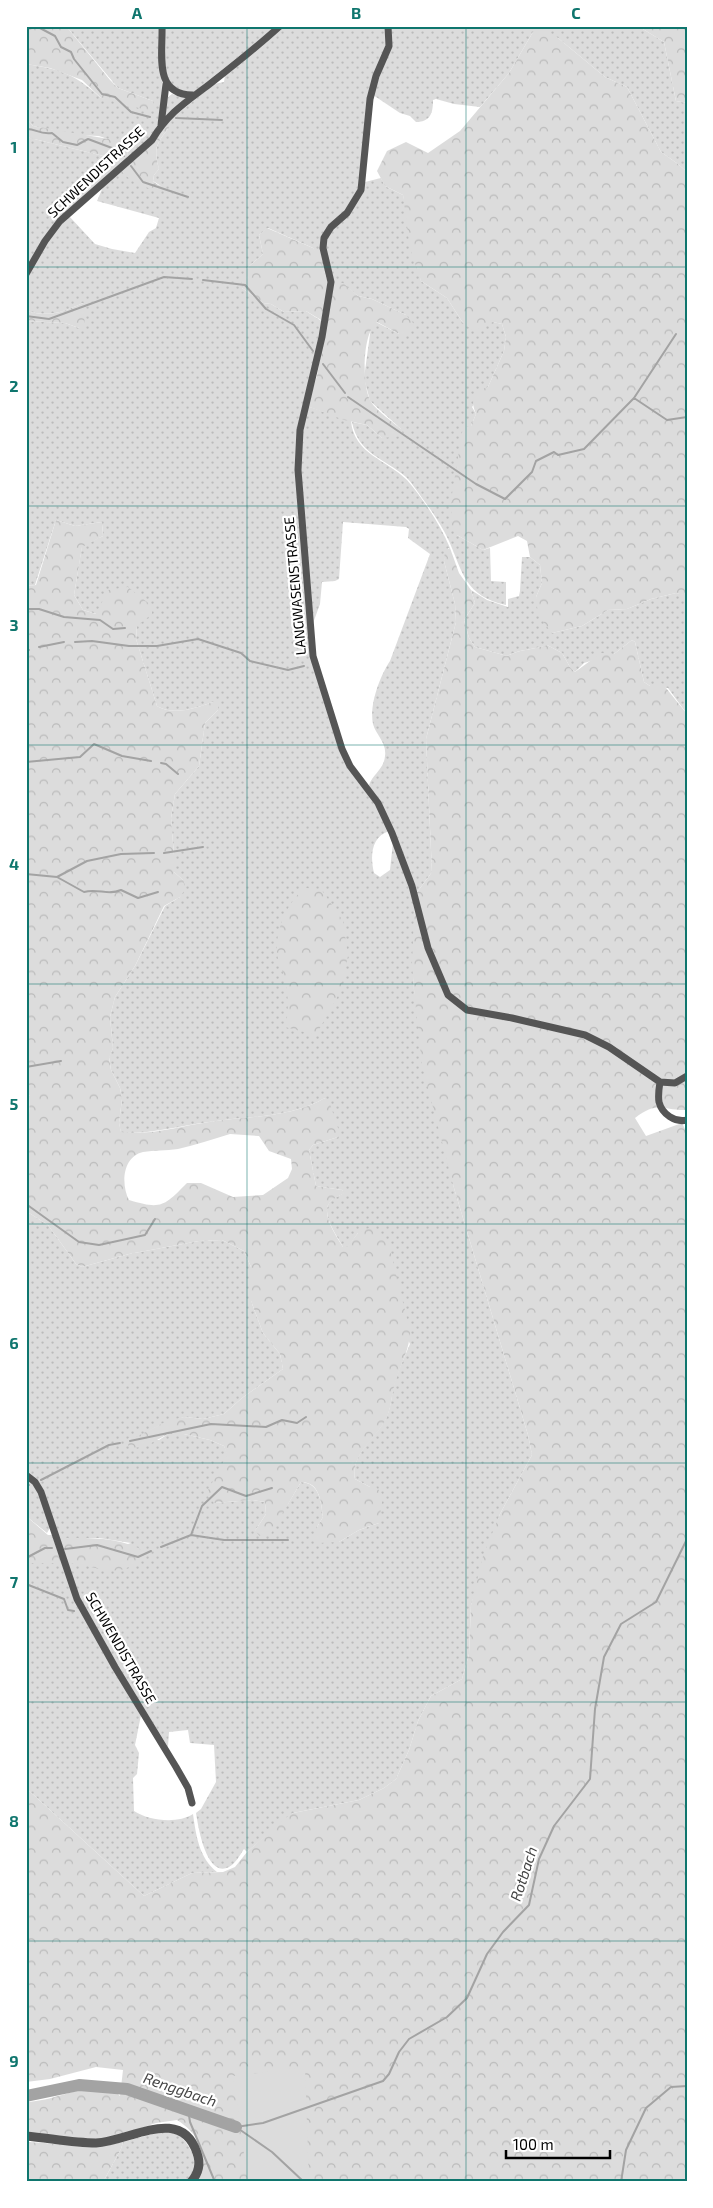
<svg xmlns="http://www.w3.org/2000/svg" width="713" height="2208" font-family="'Exo 2',sans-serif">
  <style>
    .grass { fill: url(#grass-dots) }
    .forest { fill: url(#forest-crowns); fill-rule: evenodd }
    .garden { fill: #dcdcdc }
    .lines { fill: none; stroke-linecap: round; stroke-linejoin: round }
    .stream { stroke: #a3a3a3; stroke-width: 2 }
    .river { stroke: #a3a3a3; stroke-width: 12 }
    .minor { stroke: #555; stroke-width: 7 }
    .tertiary { stroke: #555; stroke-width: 9 }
    .grid { fill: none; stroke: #0f766e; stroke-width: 1; stroke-opacity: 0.55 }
    .labels { text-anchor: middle; stroke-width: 4.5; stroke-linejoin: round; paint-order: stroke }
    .street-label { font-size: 14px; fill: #000; stroke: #fff }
    .water-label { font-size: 15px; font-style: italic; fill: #444; stroke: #fff }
    .neatline { fill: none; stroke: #0f766e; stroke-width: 2 }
    .grid-label { font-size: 16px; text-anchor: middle; font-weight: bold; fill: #0f766e }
  </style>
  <defs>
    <pattern id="grass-dots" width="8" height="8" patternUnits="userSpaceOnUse" patternTransform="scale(1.25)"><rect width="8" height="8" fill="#dcdcdc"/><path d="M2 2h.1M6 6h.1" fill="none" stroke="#bbb" stroke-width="1.8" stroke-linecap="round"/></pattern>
    <pattern id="forest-crowns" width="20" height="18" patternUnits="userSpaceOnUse" patternTransform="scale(1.25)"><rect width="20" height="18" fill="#dcdcdc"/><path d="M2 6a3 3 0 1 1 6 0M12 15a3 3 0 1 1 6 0" fill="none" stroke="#bbb"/></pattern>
  </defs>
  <rect width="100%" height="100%" fill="#fff"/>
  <path class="grass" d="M66,26h94c0,26 8,92 -9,111 -7,8 -16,14 -24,20l1,-11 -29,-10 -21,-1 -45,-9 -7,-8v-54c34,5 49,10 75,34l52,3 -35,-13z
    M163,26h114l-83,66c-14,2 -20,-6 -29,-15z
    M283,26h103l2,18 -15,35 -13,110 -7,13 -30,33 6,47 -16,-34 -45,-20 -9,7 4,19 -16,14 -5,20 21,15 8,1 13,8 22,-1 17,11 -25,105 11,216 35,114 27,39 18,35c-18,6 -19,25 -15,42l6,4 10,-7 3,-28c8,21 20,44 21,66 2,27 -2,54 0,82l40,198 74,247 4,20 -32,59 -29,91 -2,49 -7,25 -31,17 -13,25 -9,29 -13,29 -12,9 -25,12 -66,13 -46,39 -3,-3c-4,6 -9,15 -15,18 -23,12 -31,-42 -33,-54l5,-4 15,-27 -2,-37 -24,-2 -2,-13 -19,2 -1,15 -79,-127 -23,-57h5l60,-20 -32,-5h-41l-14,-43 -18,-22v-262l22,14 28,39 6,3 47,-13 70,-13 23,-1 22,11 7,16v34l12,32 17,21 3,15 -41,29 -18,16 -21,5 -19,-2 -26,9 -22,12 -8,1 31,1 9,-6h16l26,6 14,6 4,9 -14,48 38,-3 13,2 1,12 -11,17 33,-27 13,-22c19,1 20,20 22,35l-6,10 22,15 20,-12 20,-7 -9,-36 -15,-8c-5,-23 19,-40 29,-57 8,-13 7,-28 11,-41 4,-13 10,-25 15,-37l-52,-111 -11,15 -4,-1c-6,-11 -20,-30 -15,-42 2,-6 11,-9 16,-12l-2,-3 -26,-4 -7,-36 4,-5 25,-8 -13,-39c-34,20 -78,18 -116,24 -30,4 -58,12 -88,11l-2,-10 3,-24 -2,-11 -9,-18 -2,-13 4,-9 -3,-31 5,-20 20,-31 30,-60 15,-9 3,-17 -9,-8v-17l-3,-37 4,-24 24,-28 6,-43 13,-13 -5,-8c-17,6 -39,14 -56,4l-21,-67 1,-13 -54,-16 -9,-15 8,-49 21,-10 -1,-14 -27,4 -19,-6 -21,65 -9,1v-265l39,2 14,5 4,-25c-23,10 -32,14 -57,8v-35l20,-34 23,-26 26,28 17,5 23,4 14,-21 7,-4 3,-10 -62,-17 6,-14 18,-17 40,16 -8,-5 1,-6 5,-6c-5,-19 -4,-24 9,-40l-3,-5 49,-40 10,-2 1,-7z
    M389,26h249l26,16 12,59 11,2v69l-9,-8 -17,-12 -34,-65 -22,-10 -47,-39 -25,-6 -24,41 -29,34 -26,-3 -18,-5 -3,1c0,12 -2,22 -17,22l-6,-6 -10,-3 -27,-18 11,-31z
    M172,94l15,4 -21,20 -3,-3 5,-18z
    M26,137l94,23 2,5 -55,49 -41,55z
    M381,178l4,8 18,9 18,86 26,17 16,25 30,-1 9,2 4,13 -2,14 -16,36 -16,20 4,7 -5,12 -14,109 26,15 7,-2 1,33 15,1v23c-41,-9 -43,-32 -57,-64 -7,-15 -17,-30 -27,-43 -5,-7 -10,-15 -16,-21 -22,-19 -48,-23 -54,-55l15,3 15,13 19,-9 -31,-28 -6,-23 7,-51 5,-5 23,12 7,-19 -34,-16 -14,-3 -15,-12 -10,-1 -7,-32v-14l39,-55z
    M307,406l44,15c3,33 36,39 56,59 17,20 33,44 43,68h-2l-4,13 11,43 1,18 -30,117 6,133 -17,23 -46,-110c4,-11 15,-16 16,-29 2,-13 -9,-21 -12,-32 -4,-19 7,-48 17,-63l40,-107 -22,-16 1,-9 -3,-2 -63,-5 -4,57 -4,2 -13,1 -2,22 -8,22 -13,-170z
    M522,557h8l10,8 2,18 -6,14 16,36 30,-7 26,-16 19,-1 24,-10 25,-6 10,2 1,119 -19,-26 -18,-2 -6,-4 -9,-40 -3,-2 -18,14 -30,9 -9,9 -5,-5 -8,-14 -15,-8c-14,5 -27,4 -40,11l-32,-9 -6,-9 -5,-18 11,-17 -4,-13 16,10 21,7v-8l11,-3 1,-5z
    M26,1093l4,3 -2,37 -2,2z
    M26,1477l12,12 12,39 -3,5 -21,-17 3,-24 -3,-6z
    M26,1563h36l79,152 -6,30 4,8 -2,21 -4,4 1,33c15,10 44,13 59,3 3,21 6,44 24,58l-25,1 -48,23 -118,-108z
    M160,2132h16c14,12 30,37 8,50h-81l18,-33 2,-7z"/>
  <path class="forest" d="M26,26h40l44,54 8,8 35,13 1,7 -4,3 -49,-13 -19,-18 -32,-12 -24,-4z
    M638,26h49v77l-11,-2 -12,-59z
    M542,29l16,9 47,39 22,10 34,65 17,12 9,8v424l-11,-3 -25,6 -24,10 -19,1 -26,16 -30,7 -14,-18 -2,-18 6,-14 -2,-18 -10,-8 -3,-16 -9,-5 -35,14 -26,-15 -6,-7 1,-34 11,-67 8,-1 5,-12c-6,-14 -3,-23 12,-27l16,-36 2,-14 -4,-13 -9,-2 -19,9 -11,-8 -16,-25 -26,-17 -11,-33 -7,-53 -18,-9 -8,-15 10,-20 19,-9 22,11 32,-22 49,-58 24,-41z
    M26,118l7,8 93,16 2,4 -1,11 3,1 -8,7 -2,-5 -94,-23z
    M165,124l3,2v3c-13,16 -14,21 -9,40l-5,6 -1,6 9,8c-12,3 -35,-9 -41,-19z
    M267,228l46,20 6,8 9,26 15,1 15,13 14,3 34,16 8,9 -5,10h-10l-22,-12c-15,11 -15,62 -7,78 4,9 23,22 31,29l2,5 -2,2 -19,2 -15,-13 -23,-5 -37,-14 10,-30 9,-53 -20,-12 -22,1 -13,-8 -8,-1 -21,-15 -1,-10 6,-10 16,-14 -4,-19z
    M83,303l3,1 -2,22 -5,2 -14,-5 -39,-2v-10c25,6 34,2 57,-8z
    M56,520l19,6 27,-4 1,14 -21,11 -8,48 9,15 13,4 12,-24 20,-3 24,19v8l-15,12 -1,13 21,67c17,10 39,2 56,-4l5,2v6l-13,13 -6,43 -24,28 -4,24 3,37v17l9,8 3,8 -6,9 -16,9 -29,60 -20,31 -5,20 3,31 -4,10 2,12 9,18 2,11 -3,24 2,9c29,4 59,-6 88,-10 38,-6 82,-4 116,-24l4,3 10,30 -1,6 -25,8 -4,5 7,36 26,4 3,3c-6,3 -14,6 -17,12 -5,12 9,32 15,42h4l11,-14 15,-7 15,15 22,90c0,18 -9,32 -14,49 -5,13 -4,29 -11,41 -10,18 -35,35 -30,58l15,8h6l7,8 -4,28 -20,7 -20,12 -21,1 -4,-5 3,-11 6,-10c-2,-15 -3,-35 -22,-35l-31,53 -10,1 -5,-5 11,-17 -1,-12 -13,-2 -38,3 -8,-9 21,-39 -3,-9 -14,-6 -26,-6h-16l-24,13 -15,1 -2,-9 9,-2 31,-16 17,-4 19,2 21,-5 18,-16 41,-29 -3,-15 -17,-21 -12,-32v-34l-7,-16 -22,-11 -23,1 -70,13 -47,13 -6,-3 -28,-39 -22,-14v-75l2,-3 2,-37 -4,-3v-507l10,-1zM230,1134l29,2 10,15 22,8 1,10 -4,9 -25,17 -30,2 -32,-14h-14c-23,23 -25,27 -58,17 -8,-15 -7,-43 14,-48 11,-2 23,-1 35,-3 17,-4 35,-10 52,-15z
    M450,548l9,25 12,17 4,13 -11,17 5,18 6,9 32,9c13,-7 26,-6 40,-11l15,8 8,14 5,5 26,-19 13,1 18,-14 3,2 9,40 6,4 12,-3 25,31v396c-25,1 -28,-10 -52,8l11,18 36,-13 5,10v1049h-488c-1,-6 2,-10 3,-16 3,-21 -8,-35 -25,-46l-21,3 -41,14 -14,3 -75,-6v-32c34,-1 53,-20 89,-11l5,5 3,-26 -27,-3 -46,12 -24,3v-294l118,108 48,-23 31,-1 12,-5 12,-15 37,-33 9,-6 66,-13 25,-12 12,-9 13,-29 9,-29 13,-25 31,-17 7,-25 2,-49 12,-49 17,-42 32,-59 -4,-20 -74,-247 -32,-123 -8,-75 -2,-27 3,-68 17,-23 -6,-133 30,-117 -1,-18 -11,-43 1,-11z
    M305,888l16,1 22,32 5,35 -8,36 -24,43 -31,-8c5,-19 3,-36 -2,-54 -2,-6 -5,-13 -6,-19 -2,-23 10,-52 28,-66z
    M26,1516l22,19h4l10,28h-36z
    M58,1538c31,0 61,-2 88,14 -26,33 -48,12 -80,11z
    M26,2142c33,1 65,8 97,0l-2,7 -18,33h-77z"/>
  <path class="garden" d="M305,2067l4,115h-61l-15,-106z"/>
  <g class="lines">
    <path class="stream" d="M26,29l12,-2 17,9 6,11 10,5 3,7 28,35 13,3 16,15 19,5
      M176,118l46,2
      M26,129c9,-1 13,6 26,4l11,9 14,3 11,-6 32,12 4,5
      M131,166l12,16 45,15
      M203,280l42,5 21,24 28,16 19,26
      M26,316l23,3 115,-42 28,2
      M323,364l22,29
      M348,397l128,87 29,15 27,-27 4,-11 18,-9 4,3 26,-6 50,-51 42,-64
      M634,398l33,22 20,-3
      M26,609h13l25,8 36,3 13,9 12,-1
      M75,642l17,-1 37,5h28l41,-7 43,14 9,8 38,9 16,-4
      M39,647l25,-5
      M26,650h3
      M26,762l54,-5 14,-13 28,12 29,5
      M161,763l5,1 12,10
      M164,853l39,-6
      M26,874l31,3 27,15c14,-4 24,4 37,-2l17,8 20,-6
      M57,877l30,-16 34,-7 33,-1
      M26,1067l35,-6
      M26,1204l53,38 20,3 46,-10 10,-16
      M130,1441l81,-17 55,3 16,-7 15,3 9,-6
      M41,1480l68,-35 11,-2
      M26,1487l3,-2
      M191,1535l33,5h64
      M161,1547l30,-12 11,-29 20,-19 24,9 26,-8
      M65,1549l32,-4 41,12 13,-6
      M26,1558l19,-10h7
      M26,1584l38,15 4,11 6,1
      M188,2109l2,13 25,60
      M236,2127l27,-4 120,-42 6,-7 10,-22 10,-13 38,-22 20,-19 20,-44 16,-22 26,-27 10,-46 15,-33 36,-47 5,-70 9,-52 17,-33 35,-22 31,-63
      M236,2127l36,25 32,30
      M621,2182l5,-32 20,-42 25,-21 16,-1"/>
    <path class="river" d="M26,2096l53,-11 48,4 109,38"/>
    <path class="minor" d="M162,26c1,28 -9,68 30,69
      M388,26l1,20 -13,30 -6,23 -9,91 -14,23 -16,14 -7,11 -1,10 8,34 -9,55 -22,93 -2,40 15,186 29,93 8,17 28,37 14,30 20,53 16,62 20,47 19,15 45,8 73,17 24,12 51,35 15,1 12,-7
      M161,125l5,-41
      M26,274l19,-33 15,-20 92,-81c16,-27 34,-38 59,-57 23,-18 47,-37 69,-57
      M660,1082c-1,6 -2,14 -1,20 3,12 16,21 28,18
      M26,1475l9,7 6,10 36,107 38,68 61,100 12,21 4,15"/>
    <path class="tertiary" d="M26,2136c23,2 47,7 70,7 35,-2 85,-38 101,10 4,11 2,20 -6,29"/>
  </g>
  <path class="grid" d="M247,26v2156M466,26v2156M26,267h661M26,506h661M26,745h661M26,984h661M26,1224h661M26,1463h661M26,1702h661M26,1941h661"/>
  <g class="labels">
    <g class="street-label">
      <text transform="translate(96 172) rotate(-43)" y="5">SCHWENDISTRASSE</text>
      <text transform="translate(295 586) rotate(-95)" y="5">LANGWASENSTRASSE</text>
      <text transform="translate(121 1648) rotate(60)" y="5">SCHWENDISTRASSE</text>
    </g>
    <g class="water-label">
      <text transform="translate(524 1874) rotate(-72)" y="5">Rotbach</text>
      <text transform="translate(180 2090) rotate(19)" y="5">Renggbach</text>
    </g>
  </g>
  <rect width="713" height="2208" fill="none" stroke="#ffffff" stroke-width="55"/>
  <path d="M506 2150v8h104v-8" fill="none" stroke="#000000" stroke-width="2.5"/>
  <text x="513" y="2150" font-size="15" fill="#000000" stroke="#ffffff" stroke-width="4" paint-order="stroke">100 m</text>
  <rect x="28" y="28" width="658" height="2152" class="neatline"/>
  <g class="grid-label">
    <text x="137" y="19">A</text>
    <text x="356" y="19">B</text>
    <text x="576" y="19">C</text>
    <text x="14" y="153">1</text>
    <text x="14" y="392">2</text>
    <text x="14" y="631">3</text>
    <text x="14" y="870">4</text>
    <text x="14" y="1110">5</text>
    <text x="14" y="1349">6</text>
    <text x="14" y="1588">7</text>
    <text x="14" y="1827">8</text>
    <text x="14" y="2067">9</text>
  </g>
</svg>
